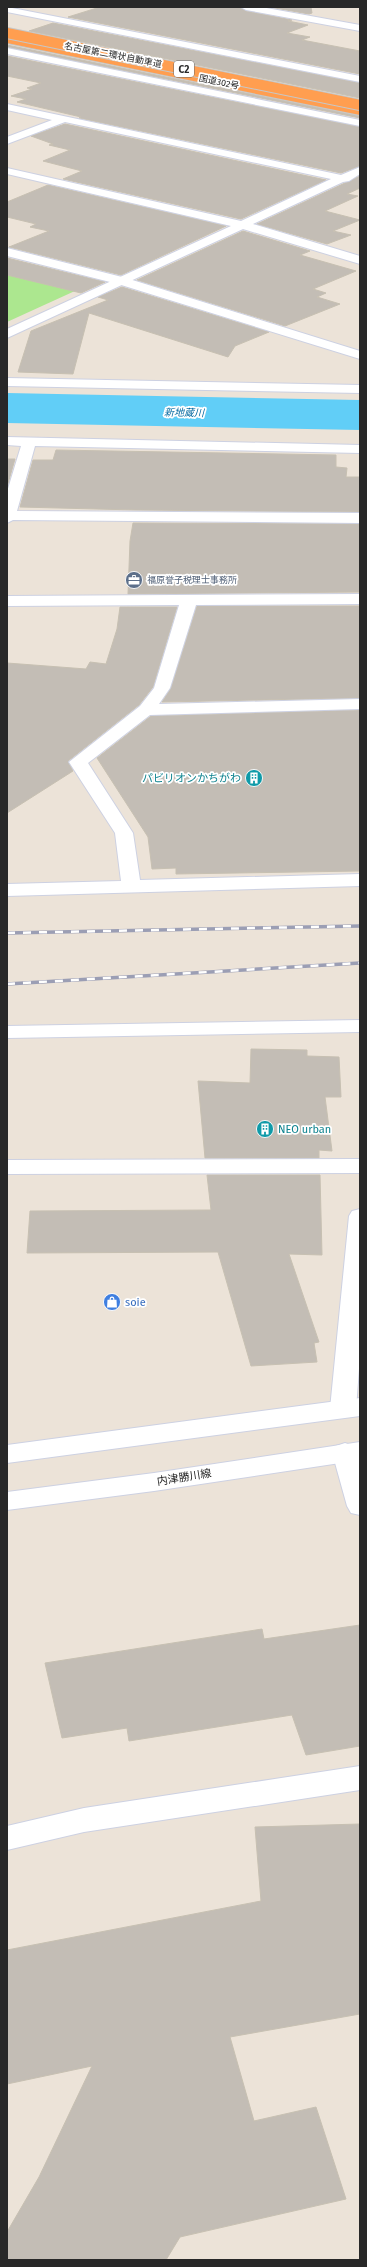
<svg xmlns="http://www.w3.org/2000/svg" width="367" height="2267" font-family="'Fira Sans','Noto Sans JP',sans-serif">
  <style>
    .green { fill: #ace78f }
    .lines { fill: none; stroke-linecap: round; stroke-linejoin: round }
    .river { fill: #61cef7; fill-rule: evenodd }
    .building { fill: #c3bdb5; stroke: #c7c0b2 }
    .street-casing { stroke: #cdd1e2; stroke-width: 2 }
    .secondary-casing { stroke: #cdd1e2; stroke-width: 2 }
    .highway-casing { stroke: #c7c7c7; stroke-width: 2 }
    .street { fill: #fff; fill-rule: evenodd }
    .secondary { fill: #fff; fill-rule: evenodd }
    .highway { fill: #ff9e50; fill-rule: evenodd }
    .rail-casing { stroke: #9b9eb4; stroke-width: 3.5 }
    .rail { stroke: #fff; stroke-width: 2.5; stroke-dasharray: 8; stroke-linecap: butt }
    .highway-bridge-casing { stroke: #c7c7c7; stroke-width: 12; stroke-linecap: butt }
    .highway-bridge { stroke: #ff9e50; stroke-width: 10 }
    .labels { text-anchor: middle; stroke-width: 3.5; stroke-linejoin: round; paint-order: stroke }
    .far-street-label { font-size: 9px; fill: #282828; stroke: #fff }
    .far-service-label { font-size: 9px; fill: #4e5e75; stroke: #fff; text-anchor: start }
    .shield { fill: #fff; stroke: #686868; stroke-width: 1 }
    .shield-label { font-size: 10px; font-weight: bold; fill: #282828 }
    .far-water-label { font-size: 10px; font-style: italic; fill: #0368a0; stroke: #fff }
    .culture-label { font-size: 11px; fill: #0d838f; stroke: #fff; text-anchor: end }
    .shop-label { font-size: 11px; fill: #366cbe; stroke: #fff; text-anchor: start }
    .street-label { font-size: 11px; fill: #282828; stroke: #fff }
  </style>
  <rect width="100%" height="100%" fill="#ece3d8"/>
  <path class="green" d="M7,262l81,23 -81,37z"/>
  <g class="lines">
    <path class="river" d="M7,393l353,7v30l-353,-7z"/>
  </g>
  <path class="building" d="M100,7h140l6,4 46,9 -4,1 20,4 -21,8 23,4 -8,3 58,11v23l-292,-57z
    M269,7h42l1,6 -3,1z
    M53,23l307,60v15l-331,-67z
    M7,45l353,71v2l-353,-71z
    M7,56l353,71v39l-19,7 -262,-55 2,-1 -64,-15 9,-3 -15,-3 21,-7 -5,-1 14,-5 -34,-7z
    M65,124l261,56 -85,39 -178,-40 19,-8 -39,-10 27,-11 -21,-5 4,-1 -22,-8z
    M360,176v12l-13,6 11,2 -33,15 35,9 -27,11 18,4 -24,9 -70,-20z
    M48,185l178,41 -105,49 -112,-28 40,-16 -19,-4 6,-3 -29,-7v-15z
    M243,231l67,20 -10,4 56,16 -43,18 13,4 -9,4 23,7 -55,22 -148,-46z
    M7,258l98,24 -24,11 -74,-18z
    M122,287l147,45 -34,14 -7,11 -139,-44 -16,61 -55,-2 13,-41 77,-31 -10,-3z
    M56,450l280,5v12l11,1 -1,9h14v35l-225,-2 -115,-3 13,-47h20z
    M7,459h8l-8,28z
    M133,523l227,1v68l-232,2 2,-53z
    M197,606h163v92l-198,4 9,-14z
    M120,607h57l-24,80 -14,18 -71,56 5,10 -66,42v-150l79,6 4,-7 16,2 11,-35z
    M360,710v161l-184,3v-6l-24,1 -4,-32 -51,-79 54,-42z
    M251,1049l56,1v6l32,1 2,40h-16l7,54 -13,-1v8h-114l-7,-77 52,2z
    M207,1175h113l2,80 -33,-1 30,88 -5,1 3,19 -66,4 -33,-114 -191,1 3,-42 181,-1z
    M360,1625v121l-54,9 -14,-40 -163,26 -2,-13 -65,10 -17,-75 217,-34 2,10z
    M360,1824v190l-130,23 24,84 62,-14 30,92 -166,38 -14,23h-159v-28l32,-55 53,-111 -85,18v-134l254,-49 -6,-74z"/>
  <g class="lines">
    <g class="street-casing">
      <path id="street" d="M7,7l353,69v6l-353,-70z
        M7,48l353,72v6l-353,-72z
        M7,104l334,71 19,-8v7l-11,7 -6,1 -90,42 107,32v8l-117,-35 -236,109v-9l224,-103 -224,-52v-6l234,53 90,-42 -266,-57 -58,22v-7l45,-17 -45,-10z
        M7,437l353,8v8l-325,-7 -18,65 343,2v10l-347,-3 -6,3v-31l14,-46 -14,-1z
        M360,594v10l-164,1 -26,83 -11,16 201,-5v10l-210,6 -62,48 45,70 7,47 220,-6v12l-353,10v-12l114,-3 -6,-48 -46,-71 71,-56 14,-18 25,-83 -172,1v-10z
        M360,1020v12l-353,6v-12z
        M360,1159v14l-353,1v-14z
        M360,1209v146l-4,54 -4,6 -9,3 -9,-3 -4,-6 19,-193 3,-5z
        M345,1443l9,3 6,14v55l-9,-2 -4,-7 -15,-54 4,-6z
        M360,1766v24l-276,42 -77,18v-24l77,-18z"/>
    </g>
    <g class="secondary-casing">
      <path id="secondary" d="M241,7h20l99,18v6l-114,-21z
        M7,248l119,30 234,73v8l-242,-75 -111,-28z
        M7,378l353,7v8l-353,-7z
        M360,1398v18l-353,47v-18z
        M360,1442v18l-206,31 -147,19v-18l147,-19z"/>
    </g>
    <g class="highway-casing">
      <path id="highway" d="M7,37l353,72v6l-353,-72z"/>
    </g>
    <use href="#street" class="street"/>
    <use href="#secondary" class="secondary"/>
    <use href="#highway" class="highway"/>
    <g class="rail-casing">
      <path id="rail" d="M7,933l353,-7
        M7,984l353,-21"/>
    </g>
    <use href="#rail" class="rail"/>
    <g class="highway-bridge-casing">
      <path id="highway-bridge" d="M7,33l353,72"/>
    </g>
    <use href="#highway-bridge" class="highway-bridge"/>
  </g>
  <defs>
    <g id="office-disc" transform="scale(0.9)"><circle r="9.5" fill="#5c6f8a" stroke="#fff"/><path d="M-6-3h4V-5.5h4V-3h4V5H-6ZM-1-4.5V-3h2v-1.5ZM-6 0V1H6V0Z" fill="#fff"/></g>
    <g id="building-disc" transform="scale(0.9)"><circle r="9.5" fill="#0f9aa8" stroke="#fff"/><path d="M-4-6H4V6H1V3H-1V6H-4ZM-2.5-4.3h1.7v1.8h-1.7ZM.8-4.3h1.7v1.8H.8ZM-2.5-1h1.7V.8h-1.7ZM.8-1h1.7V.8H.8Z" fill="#fff"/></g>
    <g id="shop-disc" transform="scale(0.9)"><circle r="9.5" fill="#3f7fe0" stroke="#fff"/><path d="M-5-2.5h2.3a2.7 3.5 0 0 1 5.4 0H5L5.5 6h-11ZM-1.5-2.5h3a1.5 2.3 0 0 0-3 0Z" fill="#fff"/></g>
  </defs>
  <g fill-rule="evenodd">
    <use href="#office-disc" x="134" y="580"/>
    <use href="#building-disc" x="254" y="778"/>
    <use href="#building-disc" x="265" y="1129"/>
    <use href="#shop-disc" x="112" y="1302"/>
  </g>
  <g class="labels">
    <g class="far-street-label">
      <text transform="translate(113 55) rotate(11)" y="3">名古屋第二環状自動車道</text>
      <text transform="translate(219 82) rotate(12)" y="3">国道302号</text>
    </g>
    <g class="far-service-label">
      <text x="147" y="583">福原誉子税理士事務所</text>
    </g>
    <rect class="shield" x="174" y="61" width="20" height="16" rx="3"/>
    <g class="shield-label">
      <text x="184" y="73">C2</text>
    </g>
    <g class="far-water-label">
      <text transform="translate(184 412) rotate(1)" y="4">新地蔵川</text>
    </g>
    <g class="culture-label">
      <text x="241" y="782">パビリオンかちがわ</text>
      <text x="278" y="1133" text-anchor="start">NEO urban</text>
    </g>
    <g class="shop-label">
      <text x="125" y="1306">soie</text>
    </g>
    <g class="street-label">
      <text transform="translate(184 1477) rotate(-9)" y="4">内津勝川線</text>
    </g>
  </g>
  <rect width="367" height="2267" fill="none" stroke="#282828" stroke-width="16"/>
</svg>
